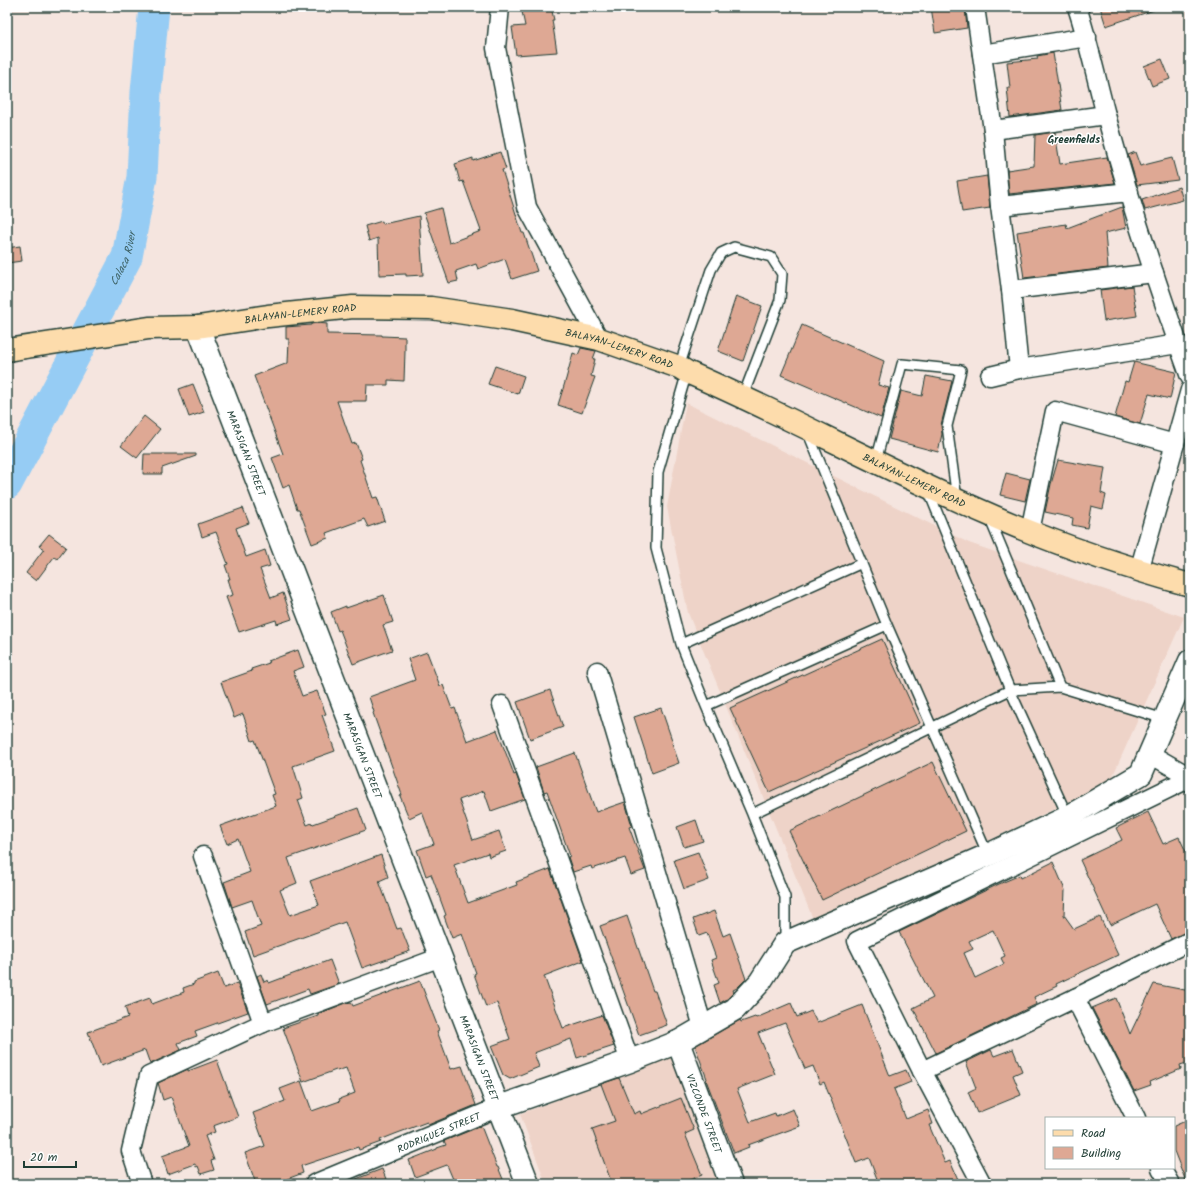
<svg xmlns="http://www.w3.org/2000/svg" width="1197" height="1191" font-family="Kalam,sans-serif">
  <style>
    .built { fill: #eed3c8 }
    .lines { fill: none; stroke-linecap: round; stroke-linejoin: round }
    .river { stroke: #96ccf4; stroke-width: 31 }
    .building { fill: #dea894; stroke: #1f3d34; fill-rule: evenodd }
    .lane-casing { stroke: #1f3d34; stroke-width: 12 }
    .street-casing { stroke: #1f3d34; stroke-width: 21 }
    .secondary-casing { stroke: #1f3d34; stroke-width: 25 }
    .primary-casing { stroke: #1f3d34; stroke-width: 25 }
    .lane { stroke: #fff; stroke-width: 9 }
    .street { stroke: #fff; stroke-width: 18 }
    .secondary { stroke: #fff; stroke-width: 22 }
    .primary { stroke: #fddcac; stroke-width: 22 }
    .labels { text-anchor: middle; stroke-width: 3; stroke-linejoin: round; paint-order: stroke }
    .street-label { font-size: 10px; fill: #1f3d34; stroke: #fff }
    .neighbourhood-label { font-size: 11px; font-weight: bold; fill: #1f3d34; stroke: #fff }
    .water-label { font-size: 11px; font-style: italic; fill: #3d6164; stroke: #fff }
  </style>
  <rect width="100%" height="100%" fill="#f5e5df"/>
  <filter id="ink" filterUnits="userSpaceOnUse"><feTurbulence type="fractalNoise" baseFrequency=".025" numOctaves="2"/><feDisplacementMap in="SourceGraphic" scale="8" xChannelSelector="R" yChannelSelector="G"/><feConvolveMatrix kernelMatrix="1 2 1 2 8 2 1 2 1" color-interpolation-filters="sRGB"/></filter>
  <g filter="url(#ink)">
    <path class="built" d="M686,403l283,140 215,74 -74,165 -295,142 -127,-311 -21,-106z
      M671,1057l48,127h-173l-26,-70z"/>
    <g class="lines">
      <path class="river" id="s1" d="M7,484l120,-227 15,-80 4,-85 8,-85"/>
    </g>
    <path class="building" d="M521,7h30l3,13h-2l5,32 -41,3 -4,-28 13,-1z
      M931,7h34l2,21 -32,5z
      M1100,7h54v3l-48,16z
      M1053,53l9,57 -52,7 -3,-29h3l-3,-26 31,-3 -1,-3z
      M1162,59l8,20 -18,7 -8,-20z
      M1055,132l5,32 47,-7 8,26 -106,11 -2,-24 27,-4 1,-31z
      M500,152l6,17 -4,1 20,63h2l13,38 -25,8 -7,-20 -27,10 -2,-5 -20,7 2,10 -9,2 -25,-70 17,-5 8,35 32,-12 -18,-50 -3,1 -5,-18 18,-6v3z
      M1135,152l5,14 32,-8 6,22 -41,5 -9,-30z
      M987,176l3,32 -28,4 -5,-31z
      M1179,187l4,13 -38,10 -3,-10z
      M1122,207l4,21 -21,5 3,35 -84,10 -7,-46 49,-8 1,4z
      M419,216l4,59 -17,1v-2l-27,1 -1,-37 -9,3 -4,-15 17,-5 1,3z
      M20,246l2,15 -15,2v-15z
      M1132,286l5,30 -33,5 -4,-31z
      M736,296l26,10 -19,55 -25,-10z
      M317,323l10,1v10l55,1v1l23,1v14l-1,30 -16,-1v5h-21l-1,16h-29l15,43 4,-1 6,16 -2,1 13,38 4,-1 8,24 -17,6 -4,-8 -38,14 2,5 -16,6 -13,-35h-2l-8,-24 -6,3 -11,-30 11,-4 -29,-78 34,-13 1,-24h-3v-12l25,-2v-1z
      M802,325l82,36 -6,24 11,3 -8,30 -100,-43z
      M581,348l15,3 -3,8h2l-4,17 4,1 -13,36 -24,-8 8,-26 7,-26 5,2z
      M1134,362l42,10 -6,27 -21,-5 -9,30 -25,-7 10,-36 3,1z
      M495,366l29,10 -6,18 -30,-10z
      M926,376l26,5 -11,44 1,9 -4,18 -49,-13 12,-48 21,5z
      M193,384l11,28 -15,5 -10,-28z
      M144,416l16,13 -23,29 -16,-12z
      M144,454h52v2l-34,12v6h-19z
      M1058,460l47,8 -4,25 5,2 -3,14 -12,-3 -4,22 -15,-3 1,-7 -28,-6 6,-28z
      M1006,473l24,6 -5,22 -25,-6z
      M243,508l6,15 -13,5 10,29 19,-7 5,16 -10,3 11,29 12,-5 9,26 -15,5 -1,-4 -37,12 -13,-35 7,-2 -5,-16h2l-5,-14 3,-1 -12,-32 -14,5 -4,-13z
      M49,534l17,13 -9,12 -3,-2 -18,24 -10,-8 18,-24 -5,-3z
      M384,595l9,27 -10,3 9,25 -39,14 -13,-34 -2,1 -7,-19 15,-6v2z
      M882,639l38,84 -151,69 -39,-84z
      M298,650l6,17 -11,4 9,25 15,-5 9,23 -4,1 13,36 -42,15 10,32 -5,2 9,25 5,-2 1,1 45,-16 8,22 -78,28 9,25 -17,7 10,25 29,-10 -9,-24 71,-26 7,22 -9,4 18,48 4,-1 9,23 -48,17 -17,-46 -92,33 -8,-23 16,-6 -9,-26 -20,7 -8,-25 26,-10 -12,-33 -11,5 -7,-18 56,-20 -4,-11 3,-1 -20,-54 -3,1 -9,-27 -9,4 -13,-36 31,-11 -1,-2 18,-6 -1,-2z
      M427,652l13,34 3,-1 9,24 3,-1 12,33 30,-11 15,39 2,6 2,-1 9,25 -34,12 -7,-20 -25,9 14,40 26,-9 7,20 -17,6 -1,-4 -34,12 14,38 49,-18 -1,-3 34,-13 33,92 -39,15 19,52 39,-13 12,31 -37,12 -6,-19 -37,14 5,14 -29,12 -7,-4 -12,-29 19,-7 -13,-36 -11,4 -12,-33 2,-1 -14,-39 -10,4 -8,-22 2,-1 -15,-41 -5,2 -9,-26 17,-6 -12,-32 -13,6 -9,-22 2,-1 -29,-82 1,-1 -5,-15 46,-17 -7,-21z
      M550,690l13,37 -33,12 -13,-37z
      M661,708l12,35h-1l7,20 -27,10 -18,-56z
      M575,753l21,59 29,-10 7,24 -3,1 16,43 -14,5 -6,-17 -33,11 -1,-3 -18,6 -5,-15 2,-1 -23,-65 -3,1 -8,-25z
      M933,762l33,69 -144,69 -33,-69z
      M1148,812l15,32 16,-7 11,23v71l-19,8 -16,-35 -45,21 -30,-65 42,-20 -6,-12z
      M696,820l7,21 -19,6 -7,-20z
      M698,852l11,28 -25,9 -10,-29z
      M1053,862l12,28 -1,25 10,14 26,-12 18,38 -62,29 1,2 -23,11 3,7 -101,49 -23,-45 20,-10 -34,-66 100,-48 21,-9 1,3zM993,930l12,26 -4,2 3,6 -29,14 -11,-25 9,-4 -4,-8z
      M714,911l9,25 7,-3 16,46 -9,9 -4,2 1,2 -7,7 -7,4 -6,-18 5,-2 -8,-23 5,-2 -9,-25 -8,3 -6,-17z
      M627,916l26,75h2l12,34 -28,10 -39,-109z
      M330,960l9,24 -29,10 -2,-5 -41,15 -10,-28 4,-2 3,8 4,-2 1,3z
      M218,973l6,15 13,-5 11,29 -53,19 2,5 -19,7 3,7 -31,14 -5,-14 -44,16 -13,-34 40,-15 -3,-10 25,-9 2,6 32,-12 -1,-4 11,-4v-2z
      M420,981l19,49 -2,1 14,38 11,-3 14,39 -48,20 -1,-3 -32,12 -15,6 1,2 -22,8 -1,-3 -57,19 2,7 -16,6 2,5h-33l-11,-31 20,-7 -12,-33 32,-12 -5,-12 21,-8 11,30 28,-10 -1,-2 16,-6 -9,-25 -9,3 -1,-1 -33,12 -20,-54 35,-12v-2l28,-11 5,-1 2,4z
      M1154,984l36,7v71l-10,3 1,4 -31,13 1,3 -17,6 -42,-83 24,-10 14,36z
      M791,1003l6,14 14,-6 6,12 45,-18 28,71 16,-6 5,12 -17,7 12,30 22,-9 5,14 -4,1 16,38 5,-2 10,23h-81l-10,-26 -13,5 -32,-81 -4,2 -7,-18 -8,3 -20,-46 -27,10 17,41 -38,15 13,33 25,-9 1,3 17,-7 7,17 -52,19 1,2 -15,6 -28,-73 1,-1 -12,-33 45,-26 1,2 14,-5 1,1z
      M1013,1049l9,22 -9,4 8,20 -44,18 -9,-21 8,-4 -10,-26 25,-12 3,6z
      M217,1060l21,57 -25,9 2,6 -10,4 9,24 -3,1 3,9 -13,4 -3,-8 -2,1 -1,-3 -27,10 -6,-18 27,-10 -18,-49 -8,3 -5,-17 30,-14v2z
      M619,1078l15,36 6,-3 1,3 40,-16 13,32 -9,4 17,41 -22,9h-68l-20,-55 23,-8 -14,-37z
      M1190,1119v65h-3l-13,-33v-25z
      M481,1126l16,41h1l7,17h-50l-8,-19 -32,12 -6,-17 28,-11v-1l9,-3 -2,-4z
      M382,1169l6,15h-42v-1z"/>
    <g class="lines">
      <g class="lane-casing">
        <path id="lane" d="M679,367l32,-97 10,-17 13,-6 37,10 11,17 -2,26 -37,96
          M687,372l-29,100 -2,76 25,96 25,62 46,108 33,83v46
          M808,433l79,192 101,230
          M876,461l26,-97 59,6 -14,56 10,73
          M928,490l82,200 58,127
          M989,517l71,170
          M681,644l181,-81
          M706,706l181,-81
          M752,814l258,-124 50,-3 104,32"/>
      </g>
      <g class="street-casing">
        <g id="street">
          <path d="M500,7l-4,41 31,159 72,132"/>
          <path d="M975,7l18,123 7,76 11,84 8,79"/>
          <path d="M1077,7c12,36 19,71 29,108 24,88 53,176 84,262"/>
          <path d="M982,54l105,-17"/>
          <path d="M993,130l113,-15"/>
          <path d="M1000,206l129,-14"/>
          <path d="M1011,290l143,-17"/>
          <path d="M990,376l29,-7 159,-25"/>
          <path d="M1030,531l25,-120 120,33"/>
          <path d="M1139,571l51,-181"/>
          <path d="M597,671l106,356"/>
          <path d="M502,705l128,356"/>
          <path d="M1150,754l40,23"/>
          <path d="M203,856l60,167 178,-66"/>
          <path d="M1075,998l61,120"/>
          <path d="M922,1071l153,-73 115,-57"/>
          <path d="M1161,1168l9,16"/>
          <path d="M142,1184l-11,-33 18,-75 114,-53"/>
          <path id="s2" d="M314,1184l185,-77"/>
          <path d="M982,1184l-60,-113 -65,-130 333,-163"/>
        </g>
      </g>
      <g class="secondary-casing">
        <g id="secondary">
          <path id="s3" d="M198,327l330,857"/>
          <path id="s4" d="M678,1042l53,142"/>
          <path d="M499,1107l131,-46 48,-19 57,-33 25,-27 25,-39 203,-88 80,-38 73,-43 49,-113"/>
        </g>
      </g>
      <g class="primary-casing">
        <g id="primary">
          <path id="s5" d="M7,350l142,-22 49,-1 70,-11 85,-9 78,1 81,12 87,19 80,28 8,5c102,44 199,98 301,142 65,29 133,52 202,71"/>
        </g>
      </g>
      <use href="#lane" class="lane"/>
      <use href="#street" class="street"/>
      <use href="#secondary" class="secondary"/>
      <use href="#primary" class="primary"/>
    </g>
  </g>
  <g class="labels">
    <g class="street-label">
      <text dy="4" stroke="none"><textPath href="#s5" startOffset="296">BALAYAN-LEMERY ROAD</textPath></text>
      <text dy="4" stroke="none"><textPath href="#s5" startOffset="620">BALAYAN-LEMERY ROAD</textPath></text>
      <text dy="4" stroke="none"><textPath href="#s3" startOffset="135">MARASIGAN STREET</textPath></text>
      <text dy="4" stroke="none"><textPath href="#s5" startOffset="944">BALAYAN-LEMERY ROAD</textPath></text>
      <text dy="4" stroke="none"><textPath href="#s3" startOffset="459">MARASIGAN STREET</textPath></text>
      <text dy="4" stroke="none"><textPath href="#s3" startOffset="783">MARASIGAN STREET</textPath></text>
      <text dy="4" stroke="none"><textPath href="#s4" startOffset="76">VIZCONDE STREET</textPath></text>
      <text dy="4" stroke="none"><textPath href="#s2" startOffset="135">RODRIGUEZ STREET</textPath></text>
    </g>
    <g class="neighbourhood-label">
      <text x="1074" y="143">Greenfields</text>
    </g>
    <g class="water-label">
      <text dy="4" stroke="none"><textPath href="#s1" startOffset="254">Calaca River</textPath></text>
    </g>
  </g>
  <rect width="1197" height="1191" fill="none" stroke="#fff" stroke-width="24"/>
  <rect x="12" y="12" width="1173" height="1167" fill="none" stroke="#1f3d34" stroke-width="1.5" filter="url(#ink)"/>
  <rect x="1045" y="1117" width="130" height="52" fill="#ffffff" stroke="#a5b1ae"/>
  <rect x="1053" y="1130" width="20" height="6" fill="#fddcac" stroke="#a5b1ae"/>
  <text x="1081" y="1137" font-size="12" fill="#1f3d34">Road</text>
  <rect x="1053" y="1147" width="20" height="12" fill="#dea894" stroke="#a5b1ae"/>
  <text x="1081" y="1157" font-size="12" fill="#1f3d34">Building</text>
  <path d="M24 1161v6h52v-6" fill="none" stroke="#1f3d34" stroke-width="2"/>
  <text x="30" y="1161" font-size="12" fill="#1f3d34" stroke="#ffffff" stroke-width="3" paint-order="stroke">20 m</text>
</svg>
